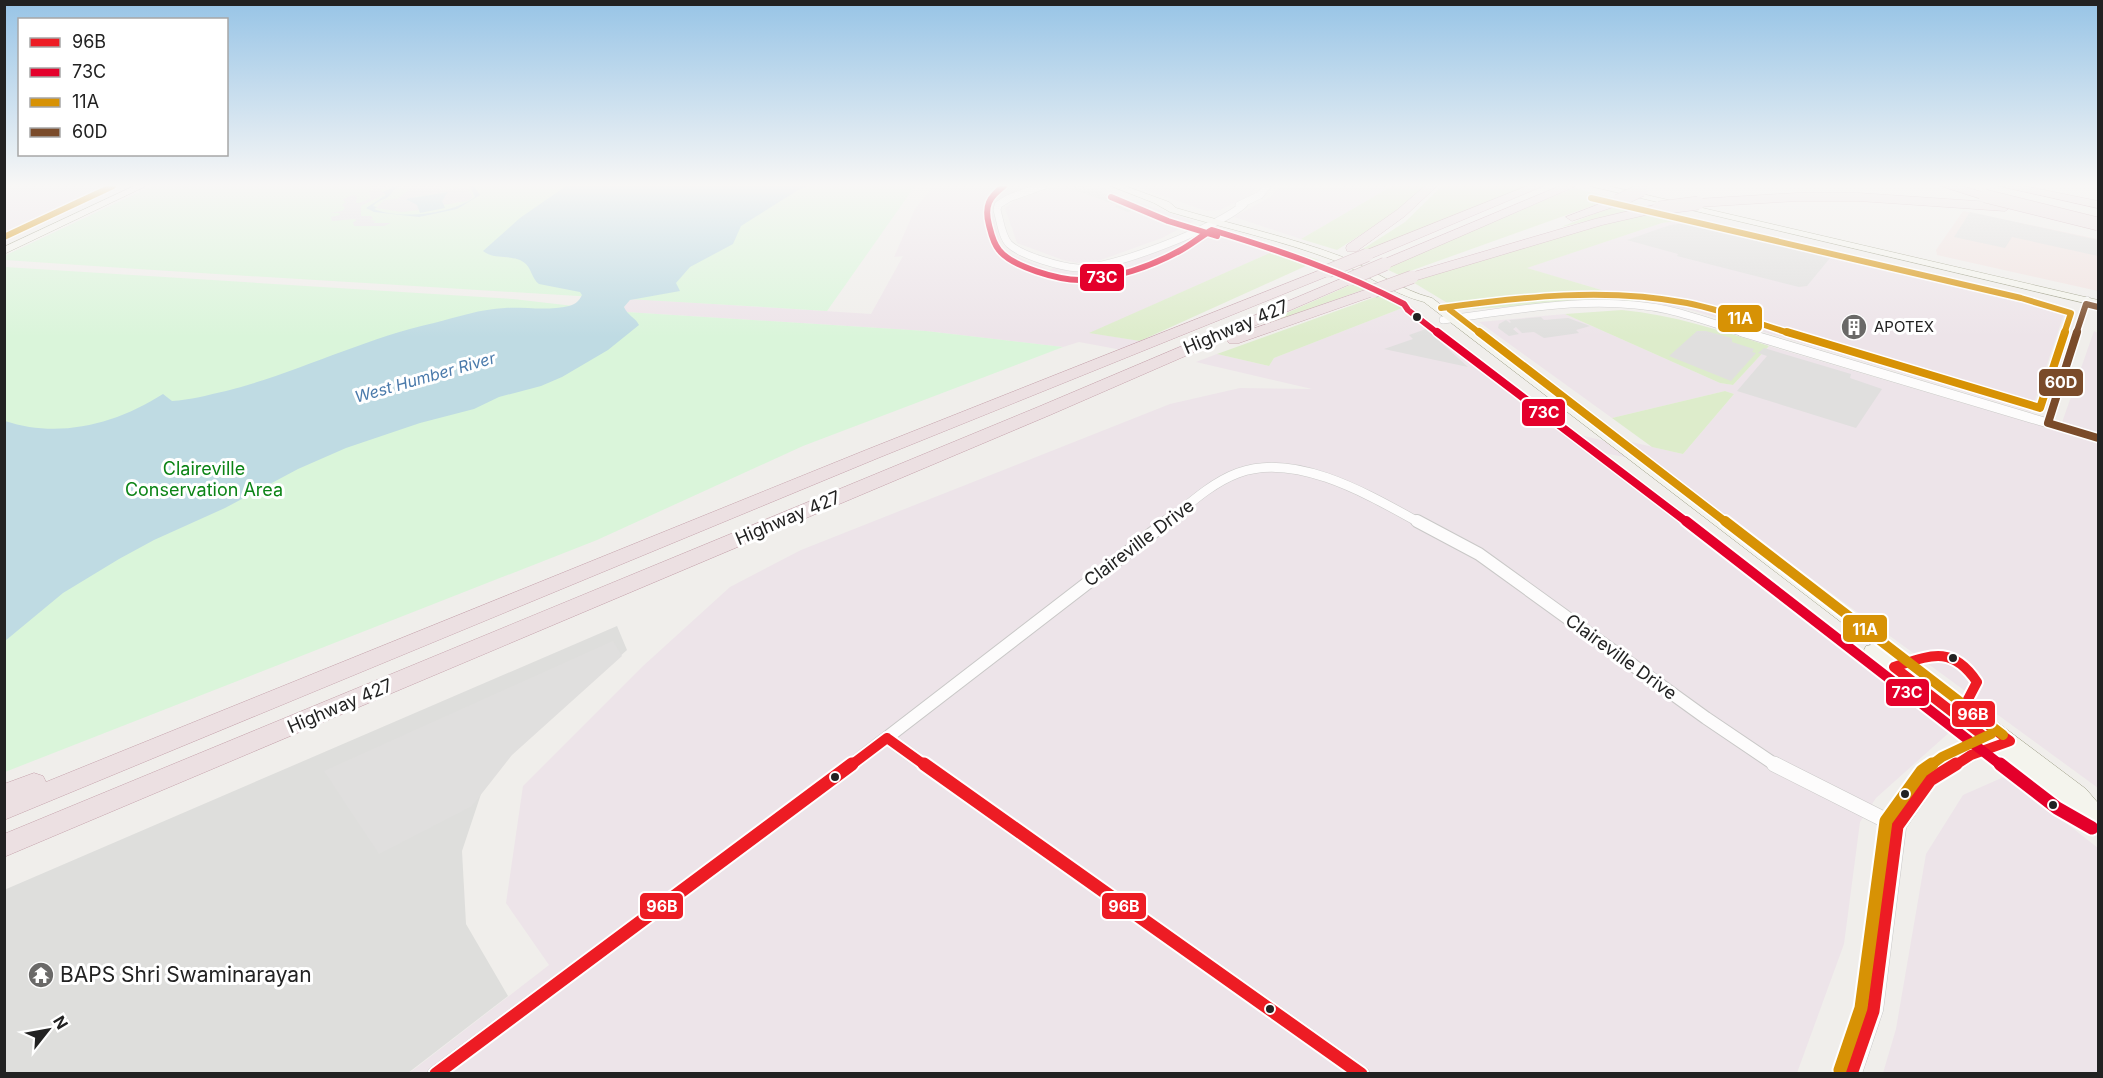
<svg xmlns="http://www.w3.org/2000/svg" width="2103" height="1078" font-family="Inter,sans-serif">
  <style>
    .commercial { fill: #f1e3e1 }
    .industrial { fill: #ede4e9 }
    .religious { fill: #dededc }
    .grass { fill: #ddeccb }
    .park { fill: #daf5da }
    .parking { fill: #e0dfde }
    .plaza { fill: #e2e1e5 }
    .water { fill: #bfdbe3 }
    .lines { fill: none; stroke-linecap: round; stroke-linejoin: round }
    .minor-far3-casing { stroke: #c9c8c7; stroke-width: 8 }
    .minor-far2-casing { stroke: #c9c8c7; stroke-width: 10 }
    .minor-far1-casing { stroke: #c9c8c7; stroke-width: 14 }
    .minor-casing { stroke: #c9c8c7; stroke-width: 16 }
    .tertiary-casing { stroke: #c9c8c7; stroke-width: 1 }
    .secondary-casing { stroke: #999a82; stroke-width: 1 }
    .motorway-casing { stroke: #c5a2ac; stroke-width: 1 }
    .minor-far3 { stroke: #fdfcfc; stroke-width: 7 }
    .minor-far2 { stroke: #fdfcfc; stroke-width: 9 }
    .minor-far1 { stroke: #fdfcfc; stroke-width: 12 }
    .minor { stroke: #fdfcfc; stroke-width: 15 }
    .tertiary { fill: #fdfcfc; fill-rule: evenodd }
    .secondary { fill: #f4f4ed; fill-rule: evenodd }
    .motorway { fill: #ece0e2; fill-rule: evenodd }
    .motorway-bridge-casing { stroke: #c5a2ac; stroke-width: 14; stroke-linecap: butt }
    .motorway-bridge { stroke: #ece0e2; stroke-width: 13 }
    .bus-1-far1-casing { stroke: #fff; stroke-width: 14 }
    .bus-1-casing { stroke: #fff; stroke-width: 17 }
    .bus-2-far3-casing { stroke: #fff; stroke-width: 9 }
    .bus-2-far2-casing { stroke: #fff; stroke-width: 11 }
    .bus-2-far1-casing { stroke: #fff; stroke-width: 14 }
    .bus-2-casing { stroke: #fff; stroke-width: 17 }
    .bus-3-far3-casing { stroke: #fff; stroke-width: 9 }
    .bus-3-far2-casing { stroke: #fff; stroke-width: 11 }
    .bus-3-far1-casing { stroke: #fff; stroke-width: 14 }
    .bus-3-casing { stroke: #fff; stroke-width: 17 }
    .bus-4-far1-casing { stroke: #fff; stroke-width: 9 }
    .bus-4-casing { stroke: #fff; stroke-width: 11 }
    .bus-1-far1 { stroke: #ed1c24; stroke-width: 10 }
    .bus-1 { stroke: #ed1c24; stroke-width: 13 }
    .bus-2-far3 { stroke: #e4002b; stroke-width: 6 }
    .bus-2-far2 { stroke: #e4002b; stroke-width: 8 }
    .bus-2-far1 { stroke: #e4002b; stroke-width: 10 }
    .bus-2 { stroke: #e4002b; stroke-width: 13 }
    .bus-3-far3 { stroke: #d79205; stroke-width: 6 }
    .bus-3-far2 { stroke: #d79205; stroke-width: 8 }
    .bus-3-far1 { stroke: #d79205; stroke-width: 10 }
    .bus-3 { stroke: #d79205; stroke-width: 13 }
    .bus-4-far1 { stroke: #7a4b2a; stroke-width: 6 }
    .bus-4 { stroke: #7a4b2a; stroke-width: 8 }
    .bus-dot { fill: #222; stroke: #fff; stroke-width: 2 }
    .labels { text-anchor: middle; stroke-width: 6; stroke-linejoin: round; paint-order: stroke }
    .far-poi-label { font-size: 15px; fill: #222; stroke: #fff; text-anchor: start }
    .far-water-label { font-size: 16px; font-style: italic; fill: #4a7aab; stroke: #fff }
    .street-label { font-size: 18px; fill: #222; stroke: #fff }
    .park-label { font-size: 18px; fill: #0c8416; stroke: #fff }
    .near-poi-label { font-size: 21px; fill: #222; stroke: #fff; text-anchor: start }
    .line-badge { stroke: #fff; stroke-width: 2 }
    .badge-label { font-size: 16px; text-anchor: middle; font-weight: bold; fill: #fff }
  </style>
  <rect width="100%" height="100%" fill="#f0eeeb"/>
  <path class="commercial" d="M1963,211l135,28v52l-161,-36 -1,-5z"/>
  <path class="industrial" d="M5,186h114l-114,54z
    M933,186h98l-26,9 2,1 -10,4 -6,6 9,37 -8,2 25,12 33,13 6,-3 22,4 29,-3 96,-39 9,-1 69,20 -191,85 70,11 -22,9 -59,-11 -16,5 -137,-16 -300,-19 -2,-5 6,-7 6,-1 235,15 32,-58 -9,1 21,-48z
    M1057,186h43l31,14 63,21 -32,17 -64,23 -20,2 -15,-3 -46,-17 -12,-35 9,-7z
    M1133,186h125l-8,9 -30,15 -13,1z
    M1392,186l-91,53 -67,-22 38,-21 7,-9z
    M1697,218l369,90 -35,104 -340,-102 -59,-11 -106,-31 136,-45z
    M1410,305l112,89 -9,2 12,12 8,16 98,23 -8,-7 60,14 51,-60 -9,-3 -113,27 -133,-96 86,-8 155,69 13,2 36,-39 290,85 35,-100 4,2v455l-445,-325 -68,-14 367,281 -76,68 -16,24 -16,122 -47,129 -1389,1 141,-109 -43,-62 17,-117 120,-120 87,-79 71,-37 369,-146 70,-16 72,1 -116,-27 21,-8 52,12 5,-8z
    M2006,776l92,72v225h-215l13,-44 30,-175 37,-59z"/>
  <path class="religious" d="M617,626l10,24 -139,123 -26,78 4,73 42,72 -100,77h-403l-1,-183z"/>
  <path class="grass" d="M1392,186h32l-28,26 -59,38 -36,-11z
    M1442,186h89l-175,71 -4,-1 53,-34z
    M1574,188l40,10 -215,77 -15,-7z
    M1627,201l24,6 -90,20z
    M1663,210l34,8 -35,5 -135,45 105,31 2,3 -30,-2 -145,10 -48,-29 193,-58z
    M1281,248l38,12 -179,81 -51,-8z
    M1364,279l12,6 -104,38 -4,-2z
    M1389,292l21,13 -136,53 -5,8 -52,-12z
    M1622,310c51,5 98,20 147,36l-36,39 -13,-2 -155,-69z
    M1725,391l9,3 -51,60 -31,-7 -40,-29z"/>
  <path class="park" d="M152,186h763l-88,125c-274,-17 -549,-32 -822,-51l-1,-4z
    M5,267l508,32 113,13 300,19 137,16 -260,99 -206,94 -592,232z"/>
  <path class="parking" d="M1087,186l54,22 -13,4 -13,-5 2,-2 -52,-18z
    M1970,212l128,28v16l-86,-19 -7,11 -51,-11z
    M1704,221h3l128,31 -28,34 -8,1 -122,-31 1,-2 -51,-14 43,-15z
    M1541,317l3,3 24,-2 22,8 -14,4 3,3 -35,5 -10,-6 -12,1 -6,-6 -3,2 6,5 -10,2 -11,-8 1,-4 7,-4 4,3 1,-1 -2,-2z
    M1426,329l42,38 -84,-18 29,-10 -4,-4z
    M1697,331h9l26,7v4l22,7 -2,3 4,1 -25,28 -62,-25z
    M1764,348l87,26 -1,4 32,11 -26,39 -119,-37 30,-35 -9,-3z
    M1893,359l112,33 -7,8 -91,-28 2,-3 -19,-6z
    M613,641l9,15 -110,99 -40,51 -93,48 -55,-83z"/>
  <path class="plaza" d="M372,186h23l-14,2 -1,3 7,2 -26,13v10h10l2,3 -3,1 6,1 -3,2h18l-7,3h-30l-1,-4 3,-1 -1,-2 -23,2 -1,-4 9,-2 -1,-2h-9l12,-2 3,-3 -3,-3 4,-3 -4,-2 10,-5 5,1 -1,7h3l12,-5 -2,-7 3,-1z
    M399,186h46l-6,2 2,2 25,-3 7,10 -6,4 -24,4 -1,-4 5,-9 -14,2 -19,3 5,13 -17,2 -26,-4 8,-8 13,-1 12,-9 -13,-1z"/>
  <path class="water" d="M395,186h4c-5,3 -6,6 -10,10 -4,4 -11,4 -16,10l4,1 -3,2c27,11 78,5 101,-12l-5,-11 5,1 5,8 -23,14 -38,8 -45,-5 -8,-4 20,-13 -3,-3z
    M566,186h243l-11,4 -57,36 -8,18 -43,23 -14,16 4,8 -50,9 -6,7c4,9 11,10 15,18l-31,25 -46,27 -21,9 -42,11 -25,12 -54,14 -74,25 -48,21 -73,39 -71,32 -35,19 -56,34 -58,48v-220c54,18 111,3 158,-27l9,7c18,-1 36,-6 54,-10 71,-18 136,-52 208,-68 23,-6 47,-14 71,-15 21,-1 43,3 64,-2 7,-2 10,-5 13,-11l-2,-3 -41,-8c-7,-5 -7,-14 -13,-20 -11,-11 -31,-3 -43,-13l37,-33z
    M448,192l-6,9 3,7 -25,5 -3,-8 -11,-6z"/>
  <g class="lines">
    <g class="minor-far3-casing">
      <path id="minor-far3" d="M1043,186l-34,12 -11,7 -1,5c3,10 5,27 12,34 13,12 52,23 69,24 32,2 143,-42 166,-64
        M1239,205l21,-10 7,-9
        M1443,320c72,-10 152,-26 225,-10 26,6 53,16 79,24
        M2076,334l11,-34"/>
    </g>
    <g class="minor-far2-casing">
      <path id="minor-far2" d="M1742,332l356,106
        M2048,423l29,-91
        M1166,523c22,-18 45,-40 72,-50 58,-22 133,23 182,50"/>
    </g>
    <g class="minor-far1-casing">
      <path id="minor-far1" d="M1417,521l62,33 227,164 71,48
        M887,738l39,28
        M850,766l318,-245"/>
    </g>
    <g class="minor-casing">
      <path id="minor" d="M924,764l438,310
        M1774,764l123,62
        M435,1074l417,-310"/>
    </g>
    <g class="tertiary-casing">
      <path id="tertiary" d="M2002,737l6,2 2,4 -2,4 -31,12 -41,26 -30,43 -23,183 -21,63h-22l23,-63 25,-185 36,-51 41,-24z"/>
    </g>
    <g class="secondary-casing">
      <path id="secondary" d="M134,186h12l-142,68v-7z
        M1111,186h14l44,16 7,6c54,16 111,28 164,48 31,12 60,34 92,42l654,491 12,14v21l-41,-20 -191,-150 -2,-4 2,-4 5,-1 -447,-343c-32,-8 -60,-30 -91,-42 -53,-20 -109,-32 -163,-48l-16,-9z
        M1590,186h18l490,114v6z"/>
    </g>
    <g class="motorway-casing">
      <path id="motorway" d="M1425,186h12l-32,30 -48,35h-10l-1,-3 1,-3 50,-35z
        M1527,186h16l-171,72 -5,1 -7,-4 2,-3z
        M1560,186h16l-186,81h-10l-2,-3 2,-3z
        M1941,186h21l27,8 2,2 -6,4z
        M1999,186h25l74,15v7z
        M1797,193h62l146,10 6,4 -6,4 -146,-10h-62l-99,6 -6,-4 6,-4z
        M1618,197l6,4 -2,3 -50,17 -6,-4z
        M1659,204l6,4 -2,3 -61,14 -185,55 -5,1 -7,-4 2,-3 188,-55z
        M1328,267l5,1 2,3 -2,3 -455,184 -874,362v-36l30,-11 9,3 3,6 820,-332z
        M1350,275l5,1 2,3 -2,3 -305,133 -1046,442v-23l1034,-427z
        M1374,287l5,1 2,3 -2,3 -140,49h-10l-2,-3 2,-3z"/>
    </g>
    <use href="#minor-far3" class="minor-far3"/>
    <use href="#minor-far2" class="minor-far2"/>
    <use href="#minor-far1" class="minor-far1"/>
    <use href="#minor" class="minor"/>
    <use href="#tertiary" class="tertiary"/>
    <use href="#secondary" class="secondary"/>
    <use href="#motorway" class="motorway"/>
    <g class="motorway-bridge-casing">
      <path id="motorway-bridge" d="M1985,196l113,28
        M1618,201l23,-11
        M1659,208l39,-5
        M1328,271l39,-16
        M1350,279l35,-15
        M1374,291l38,-14"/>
    </g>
    <use href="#motorway-bridge" class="motorway-bridge"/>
    <g class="bus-1-far1-casing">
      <path id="bus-1-far1" d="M1894,667c37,-12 58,-22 83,15l-13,25 46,34
        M1894,667l88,68
        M887,738l39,28
        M850,766l37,-28
        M1954,766l17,-11 39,-14"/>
    </g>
    <g class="bus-1-casing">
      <path id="bus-1" d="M924,764l437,310
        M436,1074l416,-310
        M1851,1074l22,-63 24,-185 33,-46 26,-16"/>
    </g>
    <g class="bus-2-far3-casing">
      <path id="bus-2-far3" d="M1004,186c-15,11 -20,20 -15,39 2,8 4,18 10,25 13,17 60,30 81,30 33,0 72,-14 101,-30 11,-6 20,-14 31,-20 66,20 131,42 192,74l4,6 31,24
        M1111,197l57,24 49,15"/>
    </g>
    <g class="bus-2-far2-casing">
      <path id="bus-2-far2" d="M1437,332l251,191"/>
    </g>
    <g class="bus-2-far1-casing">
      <path id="bus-2-far1" d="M1686,521l316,245"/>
    </g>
    <g class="bus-2-casing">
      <path id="bus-2" d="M2000,764l57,44 35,20"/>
    </g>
    <g class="bus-3-far3-casing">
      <path id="bus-3-far3" d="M1591,198l430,100 50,15 -7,21
        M4,237l109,-51
        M1441,308c81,-11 164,-21 246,-5 35,7 70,20 105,31
        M1450,310l31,24"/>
    </g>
    <g class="bus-3-far2-casing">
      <path id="bus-3-far2" d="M1479,332l248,191
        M1787,332l253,76 25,-76"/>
    </g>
    <g class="bus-3-far1-casing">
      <path id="bus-3-far1" d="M1725,521l278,214
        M1930,766l12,-9 49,-23"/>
    </g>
    <g class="bus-3-casing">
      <path id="bus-3" d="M1840,1070l21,-62 25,-187 36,-50 10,-7"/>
    </g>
    <g class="bus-4-far1-casing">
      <path id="bus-4-far1" d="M2076,334l10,-30 12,3"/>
    </g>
    <g class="bus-4-casing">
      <path id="bus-4" d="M2077,332l-29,91 50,15"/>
    </g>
    <use href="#bus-1-far1" class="bus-1-far1"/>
    <use href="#bus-1" class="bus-1"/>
    <use href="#bus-2-far3" class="bus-2-far3"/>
    <use href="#bus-2-far2" class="bus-2-far2"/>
    <use href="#bus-2-far1" class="bus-2-far1"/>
    <use href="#bus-2" class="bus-2"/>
    <use href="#bus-3-far3" class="bus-3-far3"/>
    <use href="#bus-3-far2" class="bus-3-far2"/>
    <use href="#bus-3-far1" class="bus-3-far1"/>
    <use href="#bus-3" class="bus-3"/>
    <use href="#bus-4-far1" class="bus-4-far1"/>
    <use href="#bus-4" class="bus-4"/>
  </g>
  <linearGradient id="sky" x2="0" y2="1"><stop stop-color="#97c4e6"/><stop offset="0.55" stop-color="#f8f7f6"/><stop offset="1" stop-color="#f8f7f6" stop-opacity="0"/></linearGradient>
  <rect width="2103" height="337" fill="url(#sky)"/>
  <defs>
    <g id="building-disc" transform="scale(1.35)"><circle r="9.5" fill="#6a6968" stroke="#fff"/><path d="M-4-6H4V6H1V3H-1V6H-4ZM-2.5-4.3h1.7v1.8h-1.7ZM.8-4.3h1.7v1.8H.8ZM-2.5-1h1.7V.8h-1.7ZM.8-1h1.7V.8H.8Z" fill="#fff"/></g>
    <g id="temple-disc" transform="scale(1.35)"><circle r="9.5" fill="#6a6968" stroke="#fff"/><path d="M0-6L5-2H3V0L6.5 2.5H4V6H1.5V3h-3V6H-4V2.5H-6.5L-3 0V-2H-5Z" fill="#fff"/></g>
  </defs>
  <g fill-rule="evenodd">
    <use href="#building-disc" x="1854" y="327"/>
    <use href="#temple-disc" x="41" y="975"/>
  </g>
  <g class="bus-dot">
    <circle cx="1417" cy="317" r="5"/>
    <circle cx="1953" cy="658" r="5"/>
    <circle cx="835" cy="777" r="5"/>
    <circle cx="1905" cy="794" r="5"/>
    <circle cx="2053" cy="805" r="5"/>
    <circle cx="1270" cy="1009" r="5"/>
  </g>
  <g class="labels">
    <g class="far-poi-label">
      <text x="1874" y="332">APOTEX</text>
    </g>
    <g class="far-water-label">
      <text transform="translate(425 377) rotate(-16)" y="6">West Humber River</text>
    </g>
    <g class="street-label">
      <text transform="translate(1236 327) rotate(-23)" y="6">Highway 427</text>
      <text transform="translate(788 518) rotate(-23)" y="6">Highway 427</text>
      <text transform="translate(1139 543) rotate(-37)" y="6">Claireville Drive</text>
      <text transform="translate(1621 657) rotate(36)" y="6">Claireville Drive</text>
      <text transform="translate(340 706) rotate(-23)" y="6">Highway 427</text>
    </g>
    <g class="park-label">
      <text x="204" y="475">Claireville<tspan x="204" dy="21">Conservation Area</tspan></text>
    </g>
    <g class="near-poi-label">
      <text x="60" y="982">BAPS Shri Swaminarayan</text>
    </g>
  </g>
  <g class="line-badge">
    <rect x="1079" y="263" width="46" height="29" rx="6" fill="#e4002b"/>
    <rect x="1717" y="304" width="46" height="29" rx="6" fill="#d79205"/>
    <rect x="2038" y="368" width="46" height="29" rx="6" fill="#7a4b2a"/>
    <rect x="1521" y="398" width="45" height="29" rx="6" fill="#e4002b"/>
    <rect x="1842" y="614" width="46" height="29" rx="6" fill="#d79205"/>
    <rect x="1885" y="678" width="45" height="29" rx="6" fill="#e4002b"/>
    <rect x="1951" y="700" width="45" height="28" rx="6" fill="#ed1c24"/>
    <rect x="639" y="892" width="45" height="28" rx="6" fill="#ed1c24"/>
    <rect x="1101" y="892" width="46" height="28" rx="6" fill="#ed1c24"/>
  </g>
  <g class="badge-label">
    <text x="1102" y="283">73C</text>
    <text x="1740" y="324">11A</text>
    <text x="2061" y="388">60D</text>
    <text x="1544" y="418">73C</text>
    <text x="1865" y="635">11A</text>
    <text x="1907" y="698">73C</text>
    <text x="1973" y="720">96B</text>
    <text x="662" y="912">96B</text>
    <text x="1124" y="912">96B</text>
  </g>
  <rect width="2103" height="1078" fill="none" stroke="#222222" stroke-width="12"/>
  <rect x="18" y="18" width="210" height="138" fill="#ffffff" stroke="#a7a7a7" stroke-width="1.5"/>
  <rect x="30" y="38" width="30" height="9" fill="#ed1c24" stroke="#a7a7a7" stroke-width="1.5"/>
  <text x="72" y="48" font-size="18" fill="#222222">96B</text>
  <rect x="30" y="68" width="30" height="9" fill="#e4002b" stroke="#a7a7a7" stroke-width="1.5"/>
  <text x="72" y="78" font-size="18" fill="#222222">73C</text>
  <rect x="30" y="98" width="30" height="9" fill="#d79205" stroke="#a7a7a7" stroke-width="1.5"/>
  <text x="72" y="108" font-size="18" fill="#222222">11A</text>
  <rect x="30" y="128" width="30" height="9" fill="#7a4b2a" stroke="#a7a7a7" stroke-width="1.5"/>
  <text x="72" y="138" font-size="18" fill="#222222">60D</text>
  <g transform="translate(48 1030) rotate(59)" stroke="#ffffff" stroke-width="4.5" paint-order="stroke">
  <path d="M0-4.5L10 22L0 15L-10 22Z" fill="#222222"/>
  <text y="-9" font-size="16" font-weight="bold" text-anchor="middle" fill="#222222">N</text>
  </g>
</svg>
